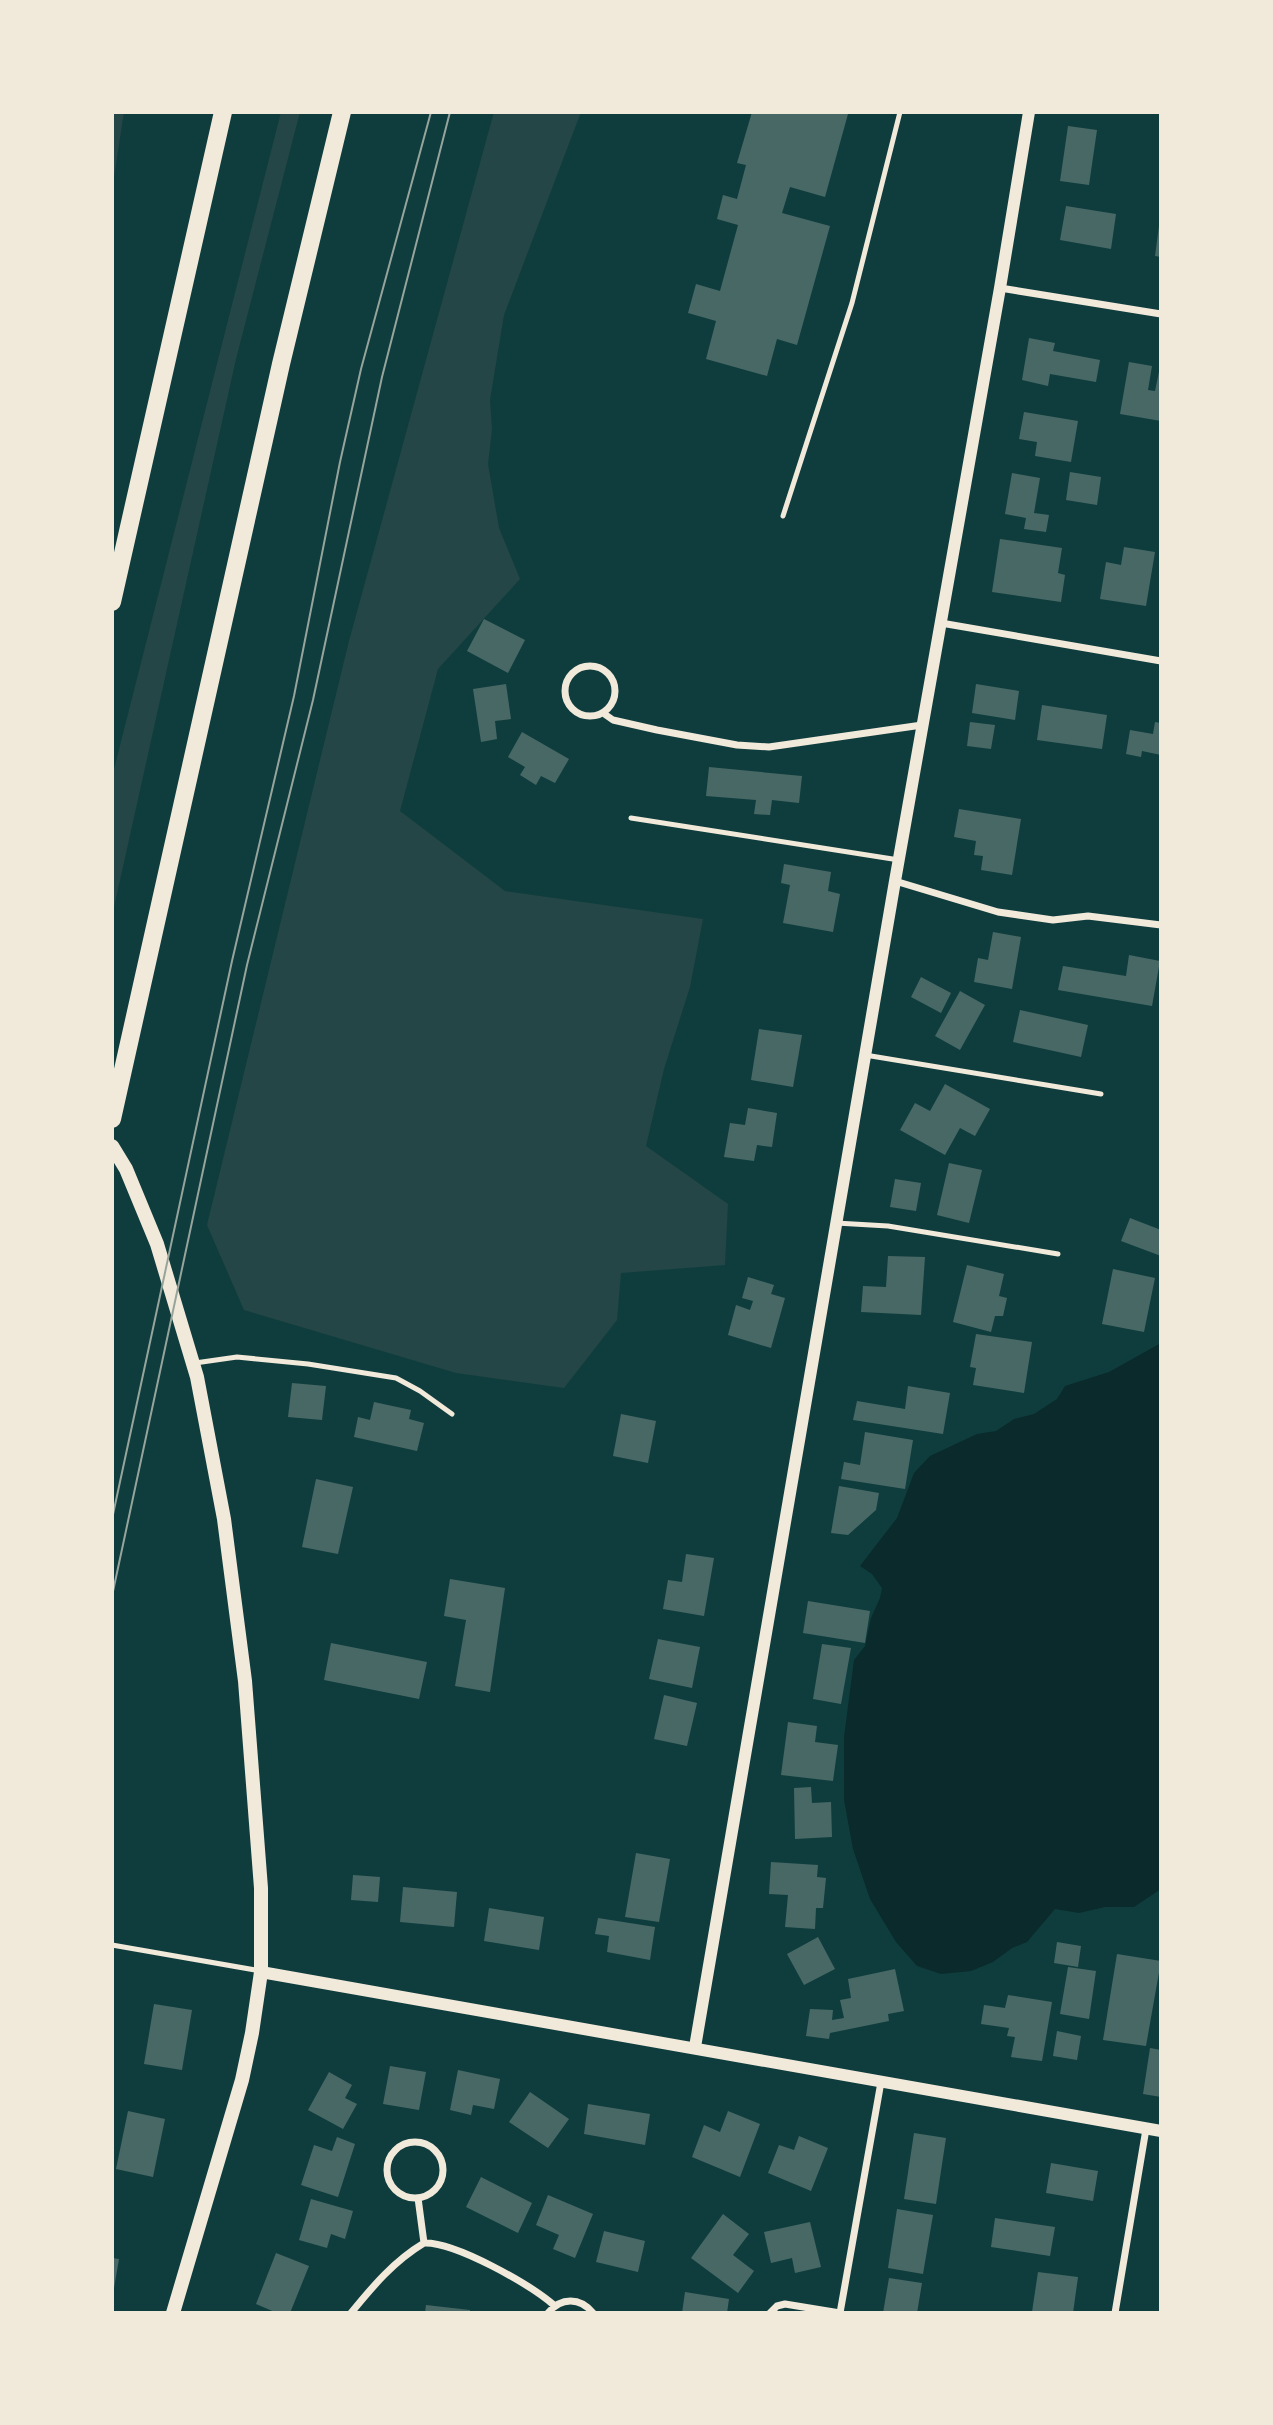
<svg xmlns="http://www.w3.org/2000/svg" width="1273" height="2425" font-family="Signika,sans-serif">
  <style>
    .green { fill: #244646 }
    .water { fill: #0a2a2b }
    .building { fill: #486865 }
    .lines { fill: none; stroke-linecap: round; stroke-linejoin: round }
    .service { stroke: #f1e9da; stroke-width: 5 }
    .minor { stroke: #f1e9da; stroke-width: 7 }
    .tertiary { stroke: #f1e9da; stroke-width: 12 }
    .secondary { stroke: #f1e9da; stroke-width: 14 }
    .motorway { stroke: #f1e9da; stroke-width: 18 }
    .tram { stroke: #97a49c; stroke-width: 2 }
  </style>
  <rect width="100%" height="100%" fill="#0f3d3e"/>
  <path class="green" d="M112,112h12l-12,78z
    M281,112h19l-64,247 -124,557v-139z
    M494,112h87l-77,203 -14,85 2,29 -4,35 11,64 21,51 -82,90 -38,142 105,80 198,28 -13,68 -26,82 -18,77 82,58 -3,61 -104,8 -4,47 -53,68 -108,-15 -212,-63 -37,-85 142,-584z"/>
  <path class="water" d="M1161,1343v546l-27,18h-29l-26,6 -24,-4 -28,33 -15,6 -19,14 -22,9 -30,3 -24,-8 -21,-24 -26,-43 -17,-50 -9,-49v-63l10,-77 11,-14 6,-28 9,-20 2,-10 -10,-14 -12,-8 37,-48 17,-45 16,-17 47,-22 19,-3 18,-12 20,-5 23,-15 8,-13 44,-14z"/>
  <path class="building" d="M752,112h89l7,2 -23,83 -35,-10 -8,26 48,13 -33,119 -20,-6 -10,37 -61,-17 10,-38 -28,-8 8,-29 24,7 18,-66 -21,-6 6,-24 14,4 9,-34 -9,-2z
    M1068,126l29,4 -8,55 -29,-4z
    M1066,206l50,8 -5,35 -51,-9z
    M1159,226h2v31l-6,-1z
    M1029,338l26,5 -2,8 47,9 -4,22 -46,-8 -2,12 -26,-6z
    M1129,362l23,4 -4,24 7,1 6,-29v59l-41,-7z
    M1024,412l54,9 -7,41 -36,-6 2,-14 -18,-3z
    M1070,472l31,5 -4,28 -31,-5z
    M1012,473l28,5 -6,35 15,2 -3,17 -22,-3 2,-11 -21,-4z
    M1000,539l62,9 -4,25 7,2 -4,27 -69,-10z
    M1124,547l31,5 -9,54 -46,-7 6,-37 15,3z
    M484,619l41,21 -17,33 -41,-22z
    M506,684l5,35 -16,2 2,18 -16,3 -8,-53z
    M976,684l43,7 -4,29 -43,-7z
    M1042,705l65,10 -5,34 -65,-9z
    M970,722l25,3 -4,24 -24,-3z
    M1155,722l6,1v32l-19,-4 -1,6 -15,-3 4,-24 23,4z
    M522,732l47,27 -14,24 -14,-7 -5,9 -16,-10 5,-8 -17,-10z
    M709,767l93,9 -3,27 -27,-3 -2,15 -16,-1 2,-14 -50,-4z
    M959,809l62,10 -9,56 -31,-5 2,-14 -9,-1 2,-14 -22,-4z
    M784,864l47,8 -3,19 12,3 -7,38 -50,-9 7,-38 -9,-2z
    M993,932l28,5 -9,52 -38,-7 4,-24 10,2z
    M1129,955l31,6 -8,45 -94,-16 5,-24 63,10z
    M921,977l30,16 -10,20 -30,-16z
    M960,991l25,14 -25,45 -25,-14z
    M1020,1010l68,15 -7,32 -68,-15z
    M759,1029l43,6 -9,52 -42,-7z
    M945,1084l45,25 -15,27 -15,-8 -15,27 -45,-25 15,-27 15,8z
    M748,1108l29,5 -5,34 -15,-2 -3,16 -30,-4 6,-34 15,2z
    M949,1163l33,7 -13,53 -32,-8z
    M895,1179l26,4 -5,28 -26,-4z
    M1130,1218l31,12v26l-40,-15z
    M888,1256l37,1 -4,58 -60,-3 2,-26 23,1z
    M967,1265l37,9 -5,22 8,2 -4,18h-8l-4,16 -38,-10z
    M1113,1269l42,9 -11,54 -42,-8z
    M748,1277l26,8 -3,9 14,4 -14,50 -43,-13 8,-30 14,5 3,-9 -11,-3z
    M976,1334l56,8 -8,51 -51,-8 3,-17 -6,-1z
    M292,1383l34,3 -4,34 -34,-3z
    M908,1386l42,7 -7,41 -90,-14 4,-19 48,8z
    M374,1402l37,8 -2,9 15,4 -7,28 -63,-14 4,-20 12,3z
    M621,1414l35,7 -8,42 -35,-7z
    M865,1432l48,8 -8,49 -64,-10 3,-17 16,3z
    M316,1479l37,8 -15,67 -36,-7z
    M839,1486l40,7 -3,17 -28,25 -17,-2z
    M686,1554l28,4 -10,58 -41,-7 5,-29 14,2z
    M450,1579l55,9 -15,104 -35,-6 11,-66 -22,-4z
    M808,1601l62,10 -5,32 -62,-10z
    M658,1639l42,8 -8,41 -43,-9z
    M331,1643l96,19 -8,37 -95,-19z
    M822,1644l29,4 -10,56 -28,-5z
    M664,1695l33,8 -10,43 -33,-7z
    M788,1722l29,4 -2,16 23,3 -5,36 -52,-6z
    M811,1787l1,16 19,-1 1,35 -37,2 -1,-51z
    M636,1853l34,6 -11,63 -34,-5z
    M771,1862l47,3 -1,12 9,1 -3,30h-7l-1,21 -30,-2 3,-32 -19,-1z
    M353,1875l27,2 -2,25 -27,-2z
    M403,1887l54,5 -3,35 -54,-5z
    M489,1908l55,9 -5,33 -55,-9z
    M598,1918l57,9 -5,33 -43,-8 2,-16 -14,-2z
    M818,1937l17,32 -31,16 -17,-31z
    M1057,1942l24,4 -3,21 -24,-4z
    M1117,1954l44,7 -15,85 -43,-6z
    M1068,1967l28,4 -7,48 -29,-5z
    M895,1969l9,42 -16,3 1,7 -59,12 -1,6 -23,-3 4,-27 23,1 -1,10 12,-2 -4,-18 11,-2 -3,-19z
    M1008,1995l44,7 -10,59 -31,-4 4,-20 -8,-1 2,-8 -28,-4 3,-19 21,3z
    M154,2004l38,6 -10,60 -38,-6z
    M1057,2031l24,5 -4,24 -24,-4z
    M1150,2048l11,2v47l-18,-3z
    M390,2066l36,6 -7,38 -36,-6z
    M458,2070l42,9 -6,30 -21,-4 -2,10 -21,-5z
    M329,2072l23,13 -7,13 12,6 -14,25 -35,-19z
    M530,2092l39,27 -21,29 -39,-26z
    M588,2104l62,10 -5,31 -61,-11z
    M128,2111l37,8 -12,58 -37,-8z
    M728,2111l32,13 -20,53 -48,-20 12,-32 16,7z
    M914,2133l32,5 -10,66 -32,-5z
    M799,2136l29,12 -17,43 -43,-18 11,-28 15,5z
    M337,2137l18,7 -17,53 -37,-12 13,-40 18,6z
    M1051,2163l47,8 -5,30 -47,-8z
    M481,2177l51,26 -14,30 -52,-26z
    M548,2195l45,19 -18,44 -22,-9 6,-14 -23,-10z
    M311,2199l42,12 -8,28 -14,-5 -4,14 -28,-8z
    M897,2209l36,6 -10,59 -35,-6z
    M723,2214l26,20 -16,21 21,16 -16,22 -47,-35z
    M995,2218l60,9 -5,29 -59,-9z
    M810,2222l11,45 -26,6 -3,-15 -21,5 -7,-31z
    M604,2231l41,10 -7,31 -42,-10z
    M276,2253l33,13 -19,47h-13l-21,-9z
    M112,2258l7,1 -6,35 -1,-1z
    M1038,2272l40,5 -5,36 -41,-1z
    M889,2278l33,5 -5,30h-34z
    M685,2292l44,7 -2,14h-45z
    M426,2305l44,5v3h-45z"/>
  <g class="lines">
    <path class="service" d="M783,516l69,-213 48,-191
      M631,818l268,42
      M865,1055l236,39
      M836,1223l52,3 170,28
      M195,1363l42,-6 71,7 88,14 24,13 32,23
      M112,1945l149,26"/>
    <path class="minor" d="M1000,288l161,26
      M941,623l220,38
      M565 691a25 25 0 1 1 50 0a25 25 0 1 1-50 0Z
      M603,713l10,7 44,10 80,15 32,2 153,-22
      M895,881l103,31 55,8 35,-4 73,9
      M387 2170a28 28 0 1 1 56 0a28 28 0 1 1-56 0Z
      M418,2198l6,45
      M424,2243c32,-1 107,42 131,63
      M351,2313c22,-27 43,-52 73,-70
      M548,2313c13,-16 32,-16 45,0
      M770,2313l7,-7 8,-2 55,9
      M840,2313l41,-231
      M1115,2313l31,-184"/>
    <path class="tertiary" d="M261,1972l900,159
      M695,2047l200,-1166 105,-593 29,-176"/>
    <path class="secondary" d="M112,1146l14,23 31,75 40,133 27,142 21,162 16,207v84l-9,61 -10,47 -69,233"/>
    <path class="motorway" d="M112,602l111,-490
      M112,1119l169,-755 61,-252"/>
    <path class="tram" d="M112,1519l120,-558 62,-265 46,-234 21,-93 70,-257
      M112,1596l135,-631 66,-265 69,-323 68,-265"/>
  </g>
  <rect width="1273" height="2425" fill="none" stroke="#f1e9da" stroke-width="228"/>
</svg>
